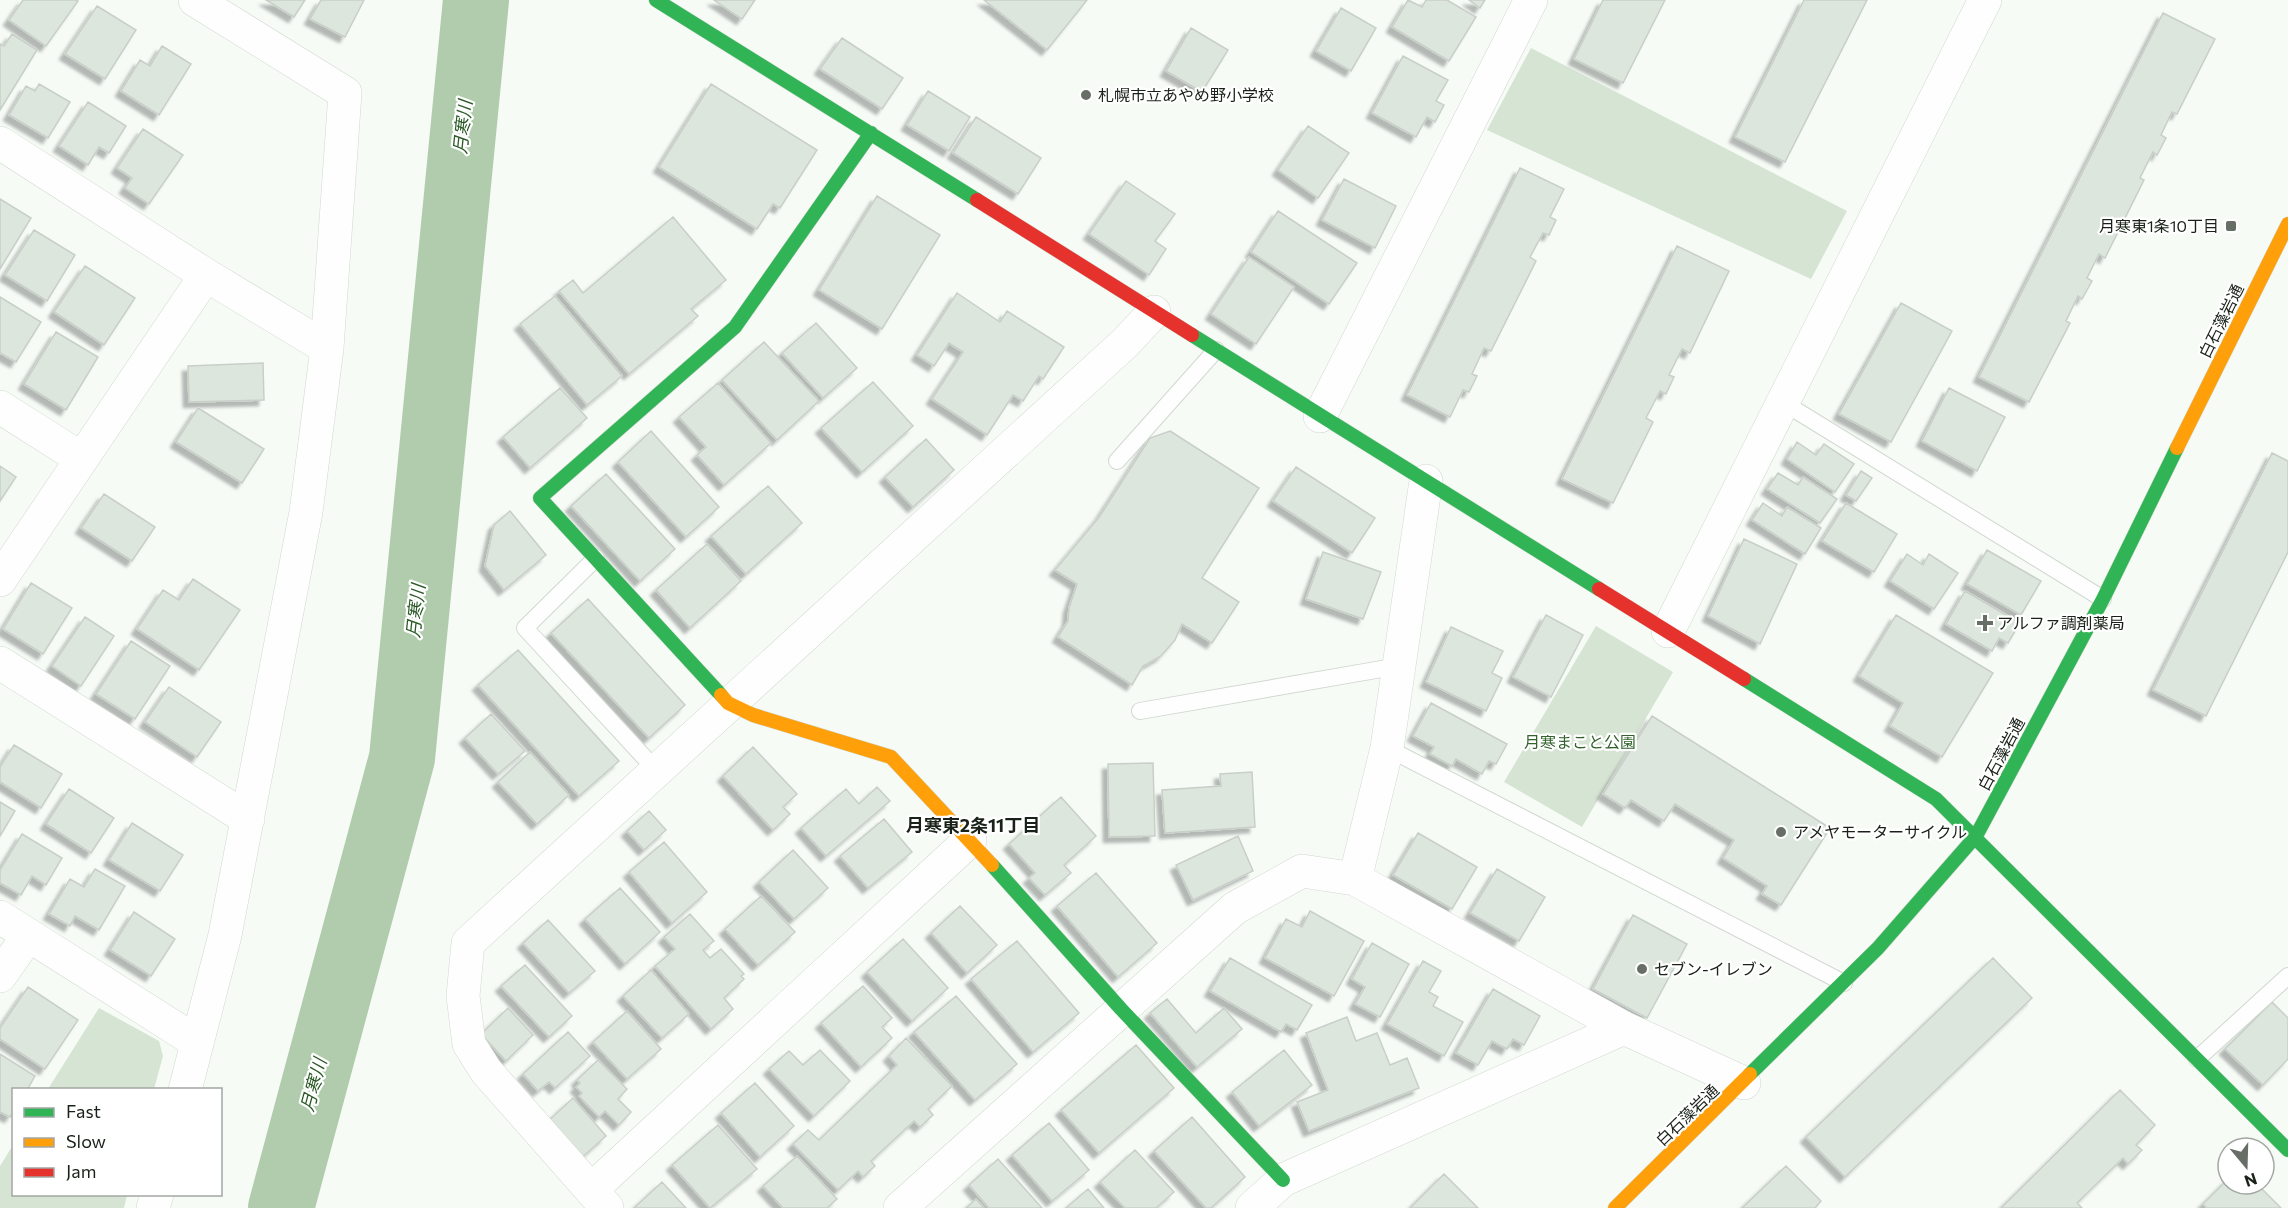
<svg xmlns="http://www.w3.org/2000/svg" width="2288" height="1208" font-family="Commissioner,'Noto Sans JP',sans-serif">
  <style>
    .green { fill: #d6e4d3 }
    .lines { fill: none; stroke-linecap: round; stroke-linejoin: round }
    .river { stroke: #b1cbad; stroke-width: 66 }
    .building { fill: #dde6dc; stroke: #c8cfc8; stroke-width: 1.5; filter: url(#shadow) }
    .lane-casing { stroke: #d1d8d0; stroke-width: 18 }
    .street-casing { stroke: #d1d8d0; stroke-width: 34 }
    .fast-casing { stroke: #d1d8d0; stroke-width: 15 }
    .slow-casing { stroke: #d1d8d0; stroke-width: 15 }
    .jam-casing { stroke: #d1d8d0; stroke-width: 15 }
    .lane { stroke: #fefefe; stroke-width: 16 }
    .street { stroke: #fefefe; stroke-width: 33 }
    .fast { stroke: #30b455; stroke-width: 14 }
    .slow { stroke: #ff9f0a; stroke-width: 14 }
    .jam { stroke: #e5322d; stroke-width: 14 }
    .poi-dot { fill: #666e66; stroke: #fff; stroke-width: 2 }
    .labels { text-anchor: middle; stroke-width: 4.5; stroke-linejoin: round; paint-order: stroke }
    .poi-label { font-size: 16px; fill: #192218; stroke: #fff; text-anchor: start }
    .street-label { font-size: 16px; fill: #192218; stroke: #fff }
    .park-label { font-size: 16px; fill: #34632e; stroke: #fff }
    .water-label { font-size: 18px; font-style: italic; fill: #2b5a26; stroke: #fff }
    .neighbourhood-label { font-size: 18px; font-weight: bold; fill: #192218; stroke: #fff }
  </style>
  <defs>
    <filter id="shadow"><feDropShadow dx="-5.5" dy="5.5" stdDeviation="1.5" flood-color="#0004"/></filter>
  </defs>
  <rect width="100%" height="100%" fill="#f6fbf6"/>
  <path class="green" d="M1531,48l316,163 -36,68 -324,-149z
    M1596,626l77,46 -91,155 -78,-45z
    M99,1008l60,33 4,15 -9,33h-106z
    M13,1145l1,49 113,1 -3,13h-124v-42z"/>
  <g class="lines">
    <path class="river" d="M281,1208l121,-450 74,-758"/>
  </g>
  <path class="building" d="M23,0h53l2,1 -32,45 -37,-26z
    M266,0h39l-11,17z
    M321,0h43l-19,37 -35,-18z
    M714,0h41l-13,19z
    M984,0h103l-40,50z
    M1408,0l14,7 4,-7h21l29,17 -27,44 -57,-34z
    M1469,0h16l-5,8z
    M1603,0h62l-42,83 -49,-24z
    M1804,0h63l-82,162 -50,-25z
    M97,6l39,24 -31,49 -40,-25z
    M1341,8l35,20 -25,43 -35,-20z
    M2163,13l52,26 -38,75 -5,-2 -11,23 5,3 -9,17 -4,-3 -13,26 4,2 -39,78 -6,-4 -12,24 5,3 -10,18 -4,-3 -12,25 4,2 -41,79 -50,-25z
    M1191,28l37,22 -26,42 -36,-21z
    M12,34l25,16 -37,60v-66l4,2z
    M842,38l61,40 -21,31 -62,-40z
    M162,46l29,18 -32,51 -38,-24 19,-31 10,6z
    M1403,56l45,24 -12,21 8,4 -9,17 -8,-5 -11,20 -44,-24z
    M39,84l31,18 -22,36 -39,-23 17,-29 9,5z
    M711,84l106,66 -37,58 -7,-4 -16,25 -98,-62z
    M928,91l42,26 -21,34 -42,-26z
    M88,102l38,24 -17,27 -10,-6 -11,18 -29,-19z
    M976,117l65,41 -23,36 -65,-41z
    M1308,126l41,27 -31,45 -40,-28z
    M143,129l40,26 -34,49 -24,-16 7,-10 -15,-10z
    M1520,168l44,21 -14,28 6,3 -7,15 -6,-2 -13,24 6,4 -45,90 -7,-3 -12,26 5,2 -8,16 -6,-2 -13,27 -43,-22z
    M1344,179l52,27 -21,42 -53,-28z
    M1126,181l49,33 -20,27 11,8 -17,26 -60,-41z
    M877,196l63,39 -58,94 -63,-39z
    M0,199l31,19 -31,51z
    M1278,211l79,52 -28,41 -78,-52z
    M673,217l53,63 -35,29 7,7 -69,58 -70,-83 14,-11 10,13z
    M34,230l41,25 -28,46 -42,-26z
    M1677,246l52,25 -39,82 -8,-4 -13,26 5,2 -8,17 -6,-3 -14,27 7,4 -40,81 -51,-24z
    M1249,257l45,30 -38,57 -45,-30z
    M85,266l50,32 -31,47 -50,-33z
    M957,293l43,29 7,-11 57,36 -21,32 -4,-3 -16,25 -10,-6 -26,40 -55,-36 31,-47 -14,-9 -15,23 -17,-11z
    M555,296l67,80 -35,29 -67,-81z
    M0,297l41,25 -25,40 -16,-9z
    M1901,303l51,28 -61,111 -52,-28z
    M816,323l41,45 -34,30 -41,-45z
    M56,332l42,25 -32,53 -42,-26z
    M764,342l55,59 -42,39 -55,-60z
    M263,363l1,37 -75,2 -1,-36z
    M873,382l40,44 -51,46 -41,-44z
    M718,383l53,60 -47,42 -27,-30 9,-8 -27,-30z
    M560,388l27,30 -57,50 -27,-31z
    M1949,388l56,29 -28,54 -55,-30z
    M198,408l66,41 -22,34 -66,-41z
    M651,431l68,76 -33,30 -68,-75z
    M1170,431l89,57 -57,90 37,24 -27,41 -30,-19 -7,16 -14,16 -18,10 -11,19 -74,-48 10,-16 1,-13 8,-24 -22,-14 45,-54 50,-78z
    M926,439l28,31 -41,37 -28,-30z
    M1797,442l19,13 8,-11 30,20 -19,28 -48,-33z
    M2272,453l16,8v91l-82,164 -53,-26z
    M0,466l16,11 -16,24z
    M1296,467l79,51 -23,35 -79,-52z
    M1861,471l11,7 -16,23 -10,-6z
    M1778,473l20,12 5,-8 34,22 -17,24 -53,-34z
    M606,474l69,75 -35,32 -69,-75z
    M768,486l34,37 -56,51 -35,-38z
    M104,494l51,33 -23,34 -51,-33z
    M1763,503l19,13 5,-9 34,21 -16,26 -53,-34z
    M1846,503l51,31 -23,38 -52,-31z
    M510,511l36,44 -42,35 -19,-24 9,-41z
    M1744,539l53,25 -37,80 -52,-28z
    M707,544l34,37 -51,47 -34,-38z
    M1987,550l54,31 -20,34 -54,-31z
    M1323,552l58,20 -18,47 -57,-20z
    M1907,554l16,11 6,-11 29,19 -24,36 -44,-28z
    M193,579l47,31 -41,60 -62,-41 26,-39 16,10z
    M31,583l41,25 -29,46 -40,-25z
    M1965,591l55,32 -12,20 -9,-5 -7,13 -46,-27z
    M588,599l97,106 -36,33 -98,-105z
    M1546,615l37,20 -32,62 -38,-20z
    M1896,615l97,58 -51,84 -52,-31 13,-23 -44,-27z
    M85,617l29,19 -33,50 -29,-20z
    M1451,627l52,24 -11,22 10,5 -16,33 -60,-29z
    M131,641l39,25 -35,53 -39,-25z
    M518,650l101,111 -40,35 -101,-111z
    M169,687l52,35 -24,35 -52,-35z
    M1431,703l76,41 -11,20 -7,-3 -7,13 -26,-15 -4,7 -22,-12 4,-7 -21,-11z
    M491,714l34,37 -27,23 -33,-36z
    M1652,716l178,112 -49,77 -19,-11 5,-8 -44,-28 11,-18 -59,-36 -11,17 -33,-21 -6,8 -22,-14z
    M14,745l48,29 -21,34 -41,-26v-15z
    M753,747l44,47 -14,13 7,7 -17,16 -50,-54z
    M530,752l39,43 -32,29 -39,-42z
    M1153,763l2,73 -46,1 -1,-73z
    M1252,772l3,55 -90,6 -3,-43 59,-4 -1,-12z
    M877,787l13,14 -64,55 -25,-28 45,-39 13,15z
    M69,789l45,29 -23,35 -45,-29z
    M1061,797l35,39 -32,29 7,8 -26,22 -16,-17 6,-5 -26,-29z
    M0,802l15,9 -15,25z
    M649,811l17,19 -22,20 -17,-19z
    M884,819l28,33 -44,36 -28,-32z
    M132,823l51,32 -23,36 -51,-31z
    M1418,833l59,34 -25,42 -59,-34z
    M22,834l40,24 -16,27 -14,-9 -11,19 -21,-12v-13z
    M1238,836l15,35 -60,29 -17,-35z
    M664,842l43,50 -35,31 -43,-51z
    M793,850l35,38 -34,31 -35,-37z
    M95,869l30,17 -26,44 -24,-14 -5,10 -21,-12 21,-35 14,8z
    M1497,869l48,28 -26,44 -49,-28z
    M1096,873l61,70 -39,34 -61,-71z
    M620,888l40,44 -35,32 -40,-45z
    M761,896l34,36 -37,33 -33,-36z
    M960,906l37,39 -30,28 -36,-40z
    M1310,911l54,30 -30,55 -69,-38 21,-39 16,8z
    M134,912l41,27 -24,37 -41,-26z
    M690,914l24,27 -11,9 7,8 11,-9 23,25 -3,2 3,3 -20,19 9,11 -22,20 -56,-63 20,-17 -11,-12z
    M1633,915l54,29 -40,74 -54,-29z
    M548,920l47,51 -26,22 -46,-50z
    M903,939l45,49 -36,33 -45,-49z
    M1017,941l62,72 -46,39 -62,-73z
    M1372,943l37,21 -29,53 -25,-13 10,-17 -13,-8z
    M1230,958l82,47 -15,25 -11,-6 -5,8 -71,-41z
    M1993,958l39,40 -187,179 -39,-40z
    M1423,961l18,10 -12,21 9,5 -5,9 30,16 -19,34 -57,-32z
    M525,965l47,51 -23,21 -48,-51z
    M651,970l38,44 -27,24 -39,-42z
    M863,986l29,32 -10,9 10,11 -31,29 -40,-44z
    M28,987l50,33 -33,49 -45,-30v-11z
    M1493,989l47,27 -16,29 -11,-6 -6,10 -15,-8 -14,24 -22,-12z
    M956,996l61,68 -42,36 -61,-68z
    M1167,999l29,34 28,-25 18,21 -45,38 -47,-54z
    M2272,1002l16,16v41l-25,26 -38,-36z
    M508,1008l25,27 -27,26 -25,-27z
    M627,1011l34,38 -34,30 -34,-37z
    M1347,1017l9,24 21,-8 13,32 17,-7 12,30 -110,43 -12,-29 31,-12 -22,-57z
    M568,1032l22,24 -35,32 -6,-6 -11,9 -15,-17z
    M906,1038l46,48 -24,23 5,6 -13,12 -6,-6 -43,40 4,5 -12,11 -5,-6 -20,19 -45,-46 15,-14 11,10 78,-75 -8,-9z
    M1136,1045l38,43 -75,65 -38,-43z
    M820,1050l30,31 -36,35 -45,-47 20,-18 14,14z
    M1284,1050l28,35 -53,41 -27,-34z
    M0,1054l35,22 -8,14h-13v21l-4,6 -10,-5z
    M598,1060l29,29 -9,10 13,13 -12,13 -14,-14 -6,6 -20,-21 3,-3 -6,-6 4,-4 -3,-3z
    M755,1083l39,43 -34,31 -39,-44z
    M2120,1090l35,35 -19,20 6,5 -14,14 -5,-6 -46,45 5,5h-81z
    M573,1098l33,38 -27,24 -33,-37z
    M1192,1117l53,60 -34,31h-5l-52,-57z
    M1049,1123l40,47 -37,31 -40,-46z
    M718,1125l39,44 -47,39 -38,-43z
    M1135,1150l39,42 -18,16h-31l-25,-26z
    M797,1156l40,43 -10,9h-44l-20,-22z
    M998,1159l44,49h-53l-20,-23z
    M1786,1166l35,35 -6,7h-73z
    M1444,1174l34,34h-68z
    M2228,1179v5h29l24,24h-74l-4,-4z
    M662,1182l24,26h-52z
    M1088,1189l16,19h-38z
    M976,1199l8,9h-18z"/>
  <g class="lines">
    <g class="lane-casing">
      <path id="lane" d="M1784,403l319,196
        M1117,461l99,-111
        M596,558l-71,70 131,142
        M1140,711l259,-45
        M1387,748l457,235
        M2197,1059l91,-83"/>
    </g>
    <g class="street-casing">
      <path id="street" d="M0,143l206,132 121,73
        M0,407l82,52
        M1320,416l211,-416
        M0,580l206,-305
        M1668,631l317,-631
        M0,663l248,156
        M1355,879l32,-131 39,-267
        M0,917l197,125
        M0,976l28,-40
        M185,1090l40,-155 81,-423 21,-164 18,-255 -150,-93
        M591,1190l379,-350
        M153,1208l4,-14
        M607,1208l-121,-137 -17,-27 -6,-48 5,-53 657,-600 29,-31
        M900,1208l335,-300 67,-37 53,8 269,149 120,55
        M1252,1208l31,-28 341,-152"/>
    </g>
    <g class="fast-casing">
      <path id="fast" d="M656,0l321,200
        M1192,335l407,254
        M1744,679l192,120 352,351
        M721,695l-181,-197 195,-171 136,-194
        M992,865l129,144 162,171
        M1750,1074l128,-126 98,-112 127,-237 74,-151"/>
    </g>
    <g class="slow-casing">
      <path id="slow" d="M2177,448l111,-224
        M721,695l7,8 25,12 138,42 101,108
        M1615,1208l135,-134"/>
    </g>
    <g class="jam-casing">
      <path id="jam" d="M977,200l215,135
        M1599,589l145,90"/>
    </g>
    <use href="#lane" class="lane"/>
    <use href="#street" class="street"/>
    <use href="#fast" class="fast"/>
    <use href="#slow" class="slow"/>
    <use href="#jam" class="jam"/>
  </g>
  <g class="poi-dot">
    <circle cx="1086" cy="95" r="6"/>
    <rect x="2225" y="220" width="12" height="12" rx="3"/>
    <path d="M1982 614h6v6h6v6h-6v6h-6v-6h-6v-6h6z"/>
    <circle cx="1781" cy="832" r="6"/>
    <circle cx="1642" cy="969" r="6"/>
  </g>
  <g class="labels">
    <g class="poi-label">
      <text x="1098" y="101">札幌市立あやめ野小学校</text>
      <text x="2219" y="232" text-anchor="end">月寒東1条10丁目</text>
      <text x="1997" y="629">アルファ調剤薬局</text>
      <text x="1793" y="838">アメヤモーターサイクル</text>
      <text x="1654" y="975">セブン-イレブン</text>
    </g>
    <g class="street-label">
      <text transform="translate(2221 321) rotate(-64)" y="6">白石藻岩通</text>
      <text transform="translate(2001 754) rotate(-62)" y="6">白石藻岩通</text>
      <text transform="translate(1687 1115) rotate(-44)" y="6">白石藻岩通</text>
    </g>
    <g class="park-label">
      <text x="1580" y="748">月寒まこと公園</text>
    </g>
    <g class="water-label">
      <text transform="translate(463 127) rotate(-84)" y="6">月寒川</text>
      <text transform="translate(416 611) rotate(-84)" y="6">月寒川</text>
      <text transform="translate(314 1085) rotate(-75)" y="6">月寒川</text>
    </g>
    <g class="neighbourhood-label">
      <text x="973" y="832">月寒東2条11丁目</text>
    </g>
  </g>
  <rect x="12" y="1088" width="210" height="108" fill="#ffffff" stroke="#a3a7a3" stroke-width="1.5"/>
  <rect x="24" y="1108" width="30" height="9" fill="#30b455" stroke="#a3a7a3" stroke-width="1.5"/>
  <text x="66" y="1118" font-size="18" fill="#192218">Fast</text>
  <rect x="24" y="1138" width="30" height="9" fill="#ff9f0a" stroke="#a3a7a3" stroke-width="1.5"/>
  <text x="66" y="1148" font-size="18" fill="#192218">Slow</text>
  <rect x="24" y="1168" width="30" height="9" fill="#e5322d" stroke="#a3a7a3" stroke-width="1.5"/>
  <text x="66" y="1178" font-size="18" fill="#192218">Jam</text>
  <g transform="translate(2246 1166) rotate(161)"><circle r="28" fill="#ffffff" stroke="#a3a7a3" stroke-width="1.5"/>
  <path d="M0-4.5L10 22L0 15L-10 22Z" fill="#666e66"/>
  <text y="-9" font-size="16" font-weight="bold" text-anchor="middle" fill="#192218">N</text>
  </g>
</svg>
